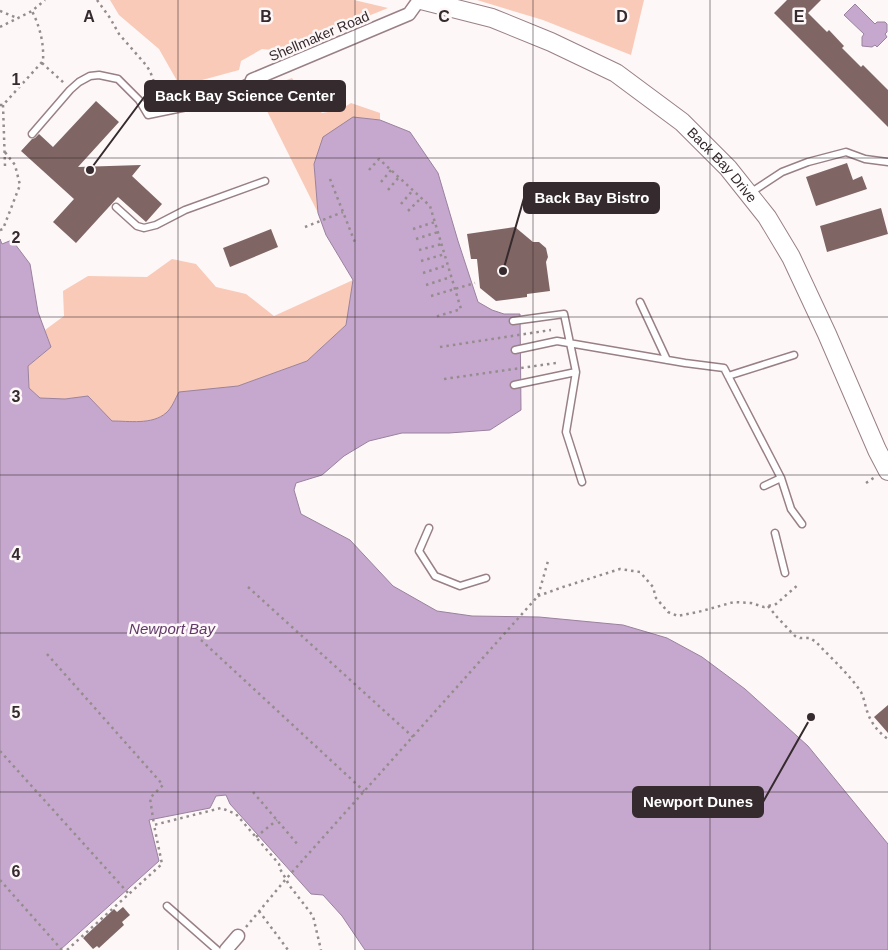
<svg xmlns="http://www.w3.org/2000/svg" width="888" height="950" font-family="Arial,sans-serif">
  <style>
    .green { fill: #f8cab7 }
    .water { fill: #c6a8ce; stroke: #9a829e }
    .building { fill: #7f6664 }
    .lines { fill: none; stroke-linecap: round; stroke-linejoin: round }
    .lane-casing { stroke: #998086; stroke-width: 9 }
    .street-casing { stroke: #998086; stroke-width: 15 }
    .secondary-casing { stroke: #998086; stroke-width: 20 }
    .path { stroke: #958c8e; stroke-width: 2.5; stroke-dasharray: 2.5 4; stroke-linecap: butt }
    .lane { stroke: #fff; stroke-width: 6 }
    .street { stroke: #fff; stroke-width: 12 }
    .secondary { stroke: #fff; stroke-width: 18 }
    .grid { fill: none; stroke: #352a2d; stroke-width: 1; stroke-opacity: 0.55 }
    .labels { text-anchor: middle; stroke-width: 5; stroke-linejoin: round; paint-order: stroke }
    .street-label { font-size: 14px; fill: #352a2d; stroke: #fdf7f8 }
    .water-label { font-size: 15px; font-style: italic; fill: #60386a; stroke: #fdf7f8 }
    .grid-label { font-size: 16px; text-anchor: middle; font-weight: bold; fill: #352a2d; stroke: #fdf7f8; stroke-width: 5; stroke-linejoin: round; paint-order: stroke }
    .leader { fill: none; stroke: #352a2d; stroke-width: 2 }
    .callout-dot { fill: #352a2d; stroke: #fdf7f8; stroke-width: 2 }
    .callout { fill: #352a2d; stroke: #352a2d; stroke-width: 2 }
    .callout-label { font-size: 15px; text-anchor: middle; font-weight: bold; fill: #fff }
  </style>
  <rect width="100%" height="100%" fill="#fdf7f8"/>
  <path class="green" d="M110,0h244l34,8 -106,43 -20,-2 -21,12 -2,9 -59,16 -21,-37 -40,-34z
    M477,0h167l-13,55 -88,-35z
    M292,78l12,17 18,18 18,-3 11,-7 29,10v7l-27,-3 -39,47 4,49 -61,-122z
    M172,259l24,5 20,23 30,7 28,22 79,-36 -7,45 -39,36 -69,25 -58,7c-5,6 -8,15 -14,20 -14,12 -37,8 -55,8l-23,-25 -23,3 -25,-1 -11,-10 -1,-22 23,-19 -6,-17 19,-14 -1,-25 25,-15 59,1z"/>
  <path class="water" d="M855,4l20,20 2,-2h8l2,2v8l-2,2 2,3 -10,10 -2,-2 -3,2 -10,-1v-9l2,-3 -20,-19z
    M353,117l27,3 30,12 28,41 20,68 20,61 14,8 12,4h16l1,96 -31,20 -41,3h-47l-33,8 -25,15 -22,19 -26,8 -2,7 7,24 49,26 43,46 44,25 35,5 67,1 84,8 44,13 35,19 43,32 63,57 80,98v106h-523l-23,-34 -19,-21 -12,-1 -81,-90 -4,-9 -10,1 -6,12 -61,12 10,41 -99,89h-60v-711l2,5 10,-4 18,24 8,48 13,35 -23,19 1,22 11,10 25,1 23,-3 24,25c17,0 40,4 54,-8 6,-5 9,-14 13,-21l59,-6 69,-25 39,-36 7,-45 -27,-45 -8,-22 -4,-49 9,-27z"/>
  <path class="building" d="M787,0h34l-13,13 19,19 2,-2 15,16 -2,2 19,19 2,-2 25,25v37l-114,-114z
    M96,101l23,21 -41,45 63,-2 -9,11 30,28 -16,18 -28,-25 -42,46 -23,-21 21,-23 -53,-48 11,-12 3,-1 4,-4 14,13z
    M847,163l6,17 9,-4 5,13 -51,17 -10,-29z
    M881,208l7,26 -61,18 -7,-26z
    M515,227l18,15h6l7,6 2,9 -2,5 4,29 -23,3v3l-31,4 -16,-13 -3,-29h-6l-4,-25z
    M271,229l7,18 -48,20 -7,-19z
    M888,705v28l-14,-16z
    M123,907l7,8 -8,7 2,3 -25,23 -2,-2 -4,3 -10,-11 31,-29 3,3z"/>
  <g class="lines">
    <g class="lane-casing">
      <path id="lane" d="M32,134l38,-44 9,-8 11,-6 9,-1 19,4 21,21 9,15 39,-8 39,-14 26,-13
        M750,193l32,-21 26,-10 38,-10 19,7 23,3
        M116,207l21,19 7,2 12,-3 29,-15 80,-29
        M640,302l27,58
        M513,321l51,-7 12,58 -10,60 16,50
        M515,350l42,-9 128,22 39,5 57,110 10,31 11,15
        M728,376l66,-21
        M514,385l62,-13
        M764,486l17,-8
        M429,528l-10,23 16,25 25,10 26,-8
        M775,533l10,40
        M167,906l50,44"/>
    </g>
    <g class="street-casing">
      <path id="street" d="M252,80l157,-66 10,-14
        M226,950l12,-14"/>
    </g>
    <g class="secondary-casing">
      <g id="secondary">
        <path id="s1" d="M421,0l71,18 59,24 65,31 66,49 46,46 39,49 24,40 36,77 50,116 11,21"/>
      </g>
    </g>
    <path class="path" d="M97,0l13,18 9,16 27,31 4,6 12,33
      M0,11l17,7
      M0,27l32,-16 13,-11
      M42,63l22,20
      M0,105h3l40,-44c1,-18 -3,-34 -11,-50
      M3,105l2,61
      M369,170l10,-11 51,47 31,103 -26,8
      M330,179l26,66
      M381,182l10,-12
      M388,190l11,-13
      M401,204l12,-14
      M408,211l13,-13
      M305,227l38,-15
      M413,229l22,-7
      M0,230l3,-1 17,-44 -5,-20 -11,-14
      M416,239l22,-7
      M419,250l23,-6
      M421,261l24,-7
      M423,273l25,-8
      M426,285l25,-8
      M431,296l44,-13
      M440,347l111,-17
      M444,379l112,-16
      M866,483l9,-6
      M248,587l165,150
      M538,596l25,-9 57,-18 20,3 13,15 3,11 12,14 10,4 24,-5 32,-9 17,1 13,4 12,-3 23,-20
      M768,606l9,11 18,19 5,2h10l6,4c15,16 33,32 45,50 3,6 4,13 6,19 4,12 11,21 21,28
      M201,640l163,151
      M47,654l116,131 -13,13 4,27
      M0,751l129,143
      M253,792l46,54
      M256,837l21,-17
      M0,880l62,70
      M259,911l29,39
      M246,927l40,-48 252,-283 10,-35
      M67,950l95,-86 -8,-39 67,-17 15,6 43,50 1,5 6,10 3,6 24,31 8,34"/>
    <use href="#lane" class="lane"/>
    <use href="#street" class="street"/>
    <use href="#secondary" class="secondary"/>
  </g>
  <path class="grid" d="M178,0v950M355,0v950M533,0v950M710,0v950M0,158h888M0,317h888M0,475h888M0,633h888M0,792h888"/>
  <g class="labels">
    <g class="street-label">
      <text transform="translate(319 36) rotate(-23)" y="5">Shellmaker Road</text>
      <text dy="5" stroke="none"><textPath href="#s1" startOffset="350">Back Bay Drive</textPath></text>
    </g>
    <g class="water-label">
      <text x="172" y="634">Newport Bay</text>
    </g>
  </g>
  <g class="grid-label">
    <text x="89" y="22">A</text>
    <text x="266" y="22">B</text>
    <text x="444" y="22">C</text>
    <text x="622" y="22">D</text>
    <text x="799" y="22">E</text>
    <text x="16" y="85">1</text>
    <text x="16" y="243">2</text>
    <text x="16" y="402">3</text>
    <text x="16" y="560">4</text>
    <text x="16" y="718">5</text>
    <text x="16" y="877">6</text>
  </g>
  <path class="leader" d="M90 170L145 96M503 271L524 198M811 717L763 802"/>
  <g class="callout-dot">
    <circle cx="90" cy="170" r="5"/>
    <circle cx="503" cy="271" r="5"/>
    <circle cx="811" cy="717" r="5"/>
  </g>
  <g class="callout">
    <rect x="145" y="81" width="200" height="30" rx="5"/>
    <rect x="524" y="183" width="135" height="30" rx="5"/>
    <rect x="633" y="787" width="130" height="30" rx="5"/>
  </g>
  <g class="callout-label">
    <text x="245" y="101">Back Bay Science Center</text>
    <text x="592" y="203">Back Bay Bistro</text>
    <text x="698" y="807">Newport Dunes</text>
  </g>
</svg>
